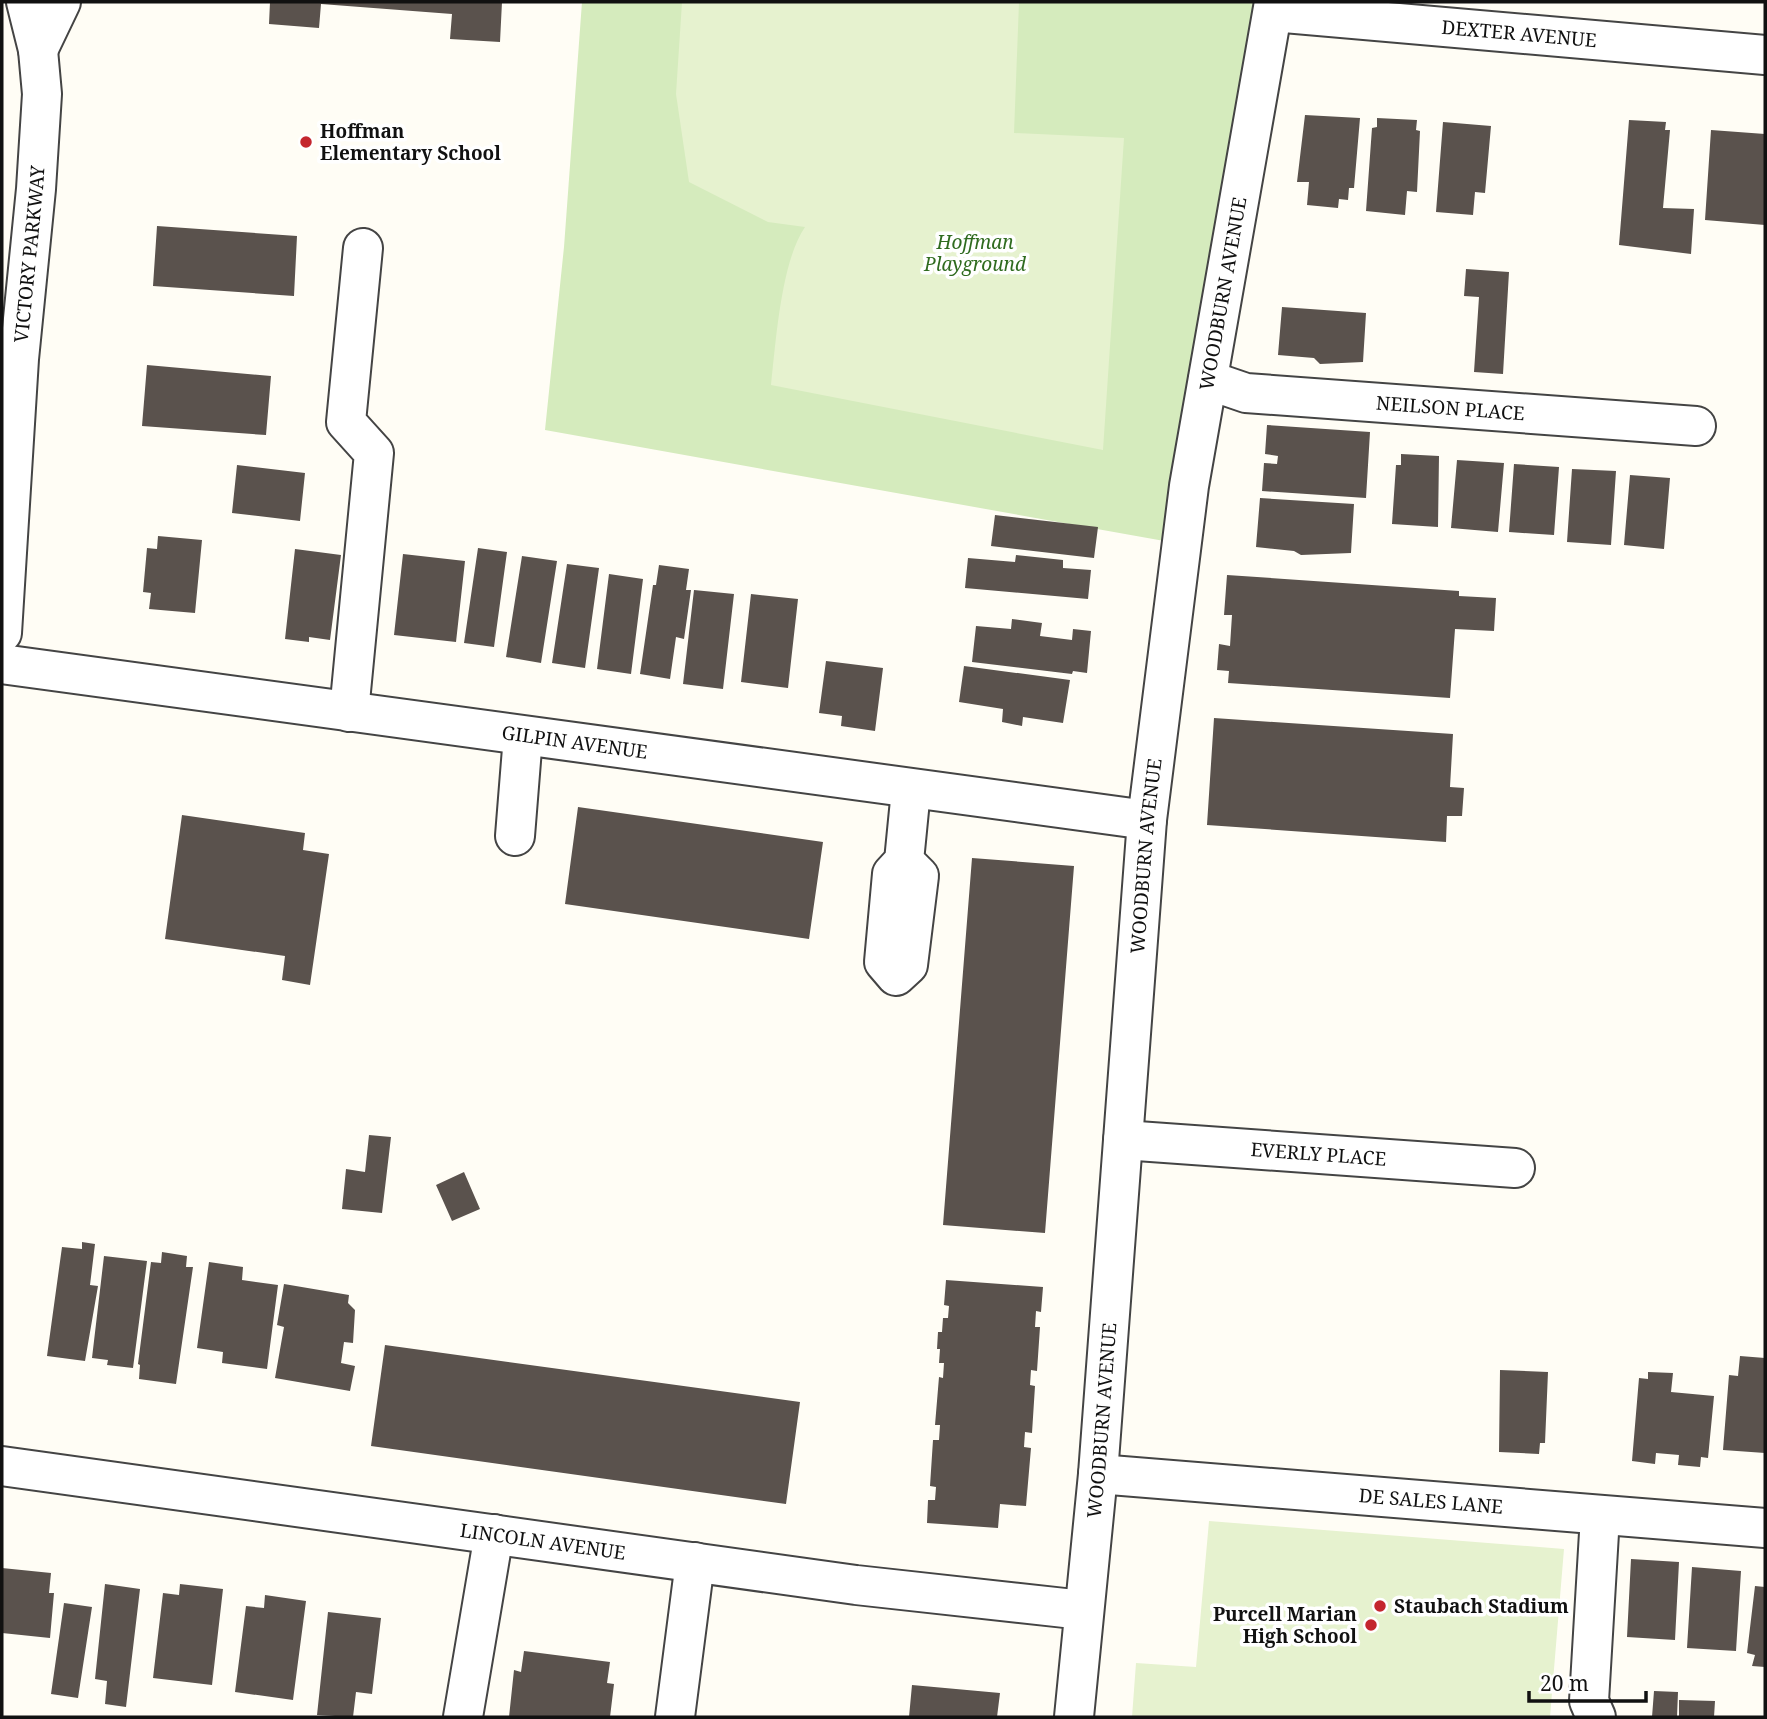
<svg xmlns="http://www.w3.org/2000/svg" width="1767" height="1719" font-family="'Noto Serif',serif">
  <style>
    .green { fill: #d5ebbd }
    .pitch { fill: #e6f2cf }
    .building { fill: #5a524d }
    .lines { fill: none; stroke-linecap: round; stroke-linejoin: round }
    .minor-casing { stroke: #444; stroke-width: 42 }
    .minor { stroke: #fff; stroke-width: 38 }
    .poi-dot { fill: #c4262e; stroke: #fff; stroke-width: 2.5 }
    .labels { text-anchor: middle; stroke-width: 7; stroke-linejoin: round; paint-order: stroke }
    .street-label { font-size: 19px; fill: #111; stroke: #fff }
    .poi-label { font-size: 19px; font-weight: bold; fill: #111; stroke: #fff; text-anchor: start }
    .park-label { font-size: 19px; font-style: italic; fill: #2f6b1f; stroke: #fff }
  </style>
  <rect width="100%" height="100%" fill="#fffdf5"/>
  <path class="green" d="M582,2h692l-93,542 -636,-114 19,-183z"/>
  <path class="pitch" d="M682,2h337l-5,131 110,5 -21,312 -332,-65c5,-44 10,-123 34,-158l-37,-5 -79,-40 -13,-88z
    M1209,1521l355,28 -14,168h-418l4,-54 60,4z"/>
  <path class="building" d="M270,2h232l-2,40 -50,-3 2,-25 -131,-10 -2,24 -50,-4z
    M1305,115l55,3 -6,70h-5l-1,12 -9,-1 -1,9 -31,-3 2,-23h-12z
    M1377,118l40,2 -1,10 4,1 -3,61 -10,-1 -2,24 -39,-4 6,-83 5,-1z
    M1629,120l37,2 -1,8h5l-7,78 31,1 -3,45 -72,-9z
    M1443,122l48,4 -6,67 -10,-1 -2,23 -37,-3z
    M1711,130l54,4v91l-60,-5z
    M157,226l140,10 -3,60 -141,-10z
    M1466,269l43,3 -6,102 -29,-2 5,-75 -15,-1z
    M1282,307l84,6 -3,49 -43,2 -6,-6 -36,-3z
    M147,365l124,11 -5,59 -124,-9z
    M1267,425l103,7 -4,66 -104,-7 2,-28 13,1 1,-8 -13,-2z
    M1401,454l38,2 -1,71 -46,-3 4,-59h5z
    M1457,460l47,3 -6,69 -47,-4z
    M1514,464l45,3 -5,68 -45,-3z
    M237,465l68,8 -5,48 -68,-8z
    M1572,469l44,2 -5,74 -44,-3z
    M1630,475l40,3 -6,71 -40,-4z
    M1260,498l94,6 -3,49 -50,2 -7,-4 -38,-4z
    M995,515l103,12 -4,31 -103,-12z
    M158,536l44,4 -7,73 -46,-4 2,-16 -8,-1 4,-44 10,1z
    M478,548l29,4 -13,95 -30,-4z
    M295,549l46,6 -11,85 -21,-3v5l-24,-3z
    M403,554l62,7 -9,81 -62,-7z
    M1016,555l47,5v8l28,2 -3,29 -123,-11 3,-30 47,4z
    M522,556l35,5 -16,102 -35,-6z
    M567,564l32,4 -14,100 -33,-5z
    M659,565l30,4 -3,21h5l-7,49 -8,-2 -6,42 -30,-5 13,-89h3z
    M609,574l34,5 -12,95 -34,-5z
    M1227,575l232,16v5l37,2 -2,33 -39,-2 -5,69 -222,-15 1,-12 -12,-1 2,-26 11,2 2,-31h-8z
    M694,590l40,4 -11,95 -40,-5z
    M751,594l47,5 -10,89 -47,-6z
    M1012,619l30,4 -2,13 32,4 1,-11 18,2 -4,42 -14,-2 -1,3 -100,-12 4,-36 35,3z
    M826,661l57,7 -8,63 -34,-5 1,-10 -23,-3z
    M964,666l106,14 -7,43 -40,-6 -1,9 -20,-4 1,-13 -44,-7z
    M1214,718l239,16 -3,53 14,1 -2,28h-15l-1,26 -239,-17z
    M578,807l245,35 -14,97 -244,-35z
    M182,815l123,18 -2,17 26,4 -19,131 -28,-5 3,-24 -120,-17z
    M972,858l102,8 -29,367 -102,-8z
    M369,1135l22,2 -9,76 -40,-4 4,-40 19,3z
    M464,1172l16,37 -28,12 -16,-36z
    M82,1242l13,2 -5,41 8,1 -13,75 -38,-5 15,-109 20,2z
    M162,1252l25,4 -1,11h7l-17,117 -37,-5 1,-14 -2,-1 13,-102 10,1z
    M104,1256l43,5 -14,107 -26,-3 1,-5 -16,-2z
    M209,1262l34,5 -1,13 36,5 -11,84 -45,-6 1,-11 -26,-4z
    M946,1280l97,7 -2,25 -5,-1 -1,16h5l-3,44 -6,-1 -1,15 5,1 -3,47 -7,-1 -1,15 7,1 -5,58 -26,-2 -2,24 -71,-5 1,-23h7l1,-13 -6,-1 3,-46h6l1,-15h-5l4,-48 4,1 1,-15h-5l1,-14h-3l1,-17h4l1,-14h5l1,-12 -5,-1z
    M284,1284l65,11 -1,8 7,7 -2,33 -9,-1 -3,21 14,3 -5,25 -75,-13 9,-51 -7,-2z
    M385,1345l415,57 -14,102 -415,-58z
    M1740,1356l25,2v95l-42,-3 6,-75 9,1z
    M1500,1370l48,2 -3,71h-5l-1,11 -40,-2z
    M1648,1372l25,1 -2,19 43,4 -6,62 -7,-1 -1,10 -22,-2 1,-10 -23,-2 -1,11 -23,-3 7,-83 9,1z
    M1631,1559l48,3 -4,78 -48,-3z
    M1692,1567l49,4 -5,80 -49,-3z
    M2,1568l49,5 -2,20h5l-4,45 -48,-5z
    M105,1584l35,5 -14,118 -21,-3 2,-23 -12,-2z
    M180,1584l43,5 -11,96 -59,-7 10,-85 16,2z
    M1755,1586l10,1v80l-13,-1 3,-11 -8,-2z
    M265,1595l41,6 -13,99 -58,-8 11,-86 18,2z
    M64,1603l28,4 -14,91 -27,-4z
    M328,1612l53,6 -9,76 -16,-2 -3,25 -36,-2z
    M524,1651l86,11 -3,21 7,1 -4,33h-101l5,-47 7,2z
    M912,1685l88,8 -3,24h-88z
    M1654,1691l24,1 -1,25h-25z
    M1679,1700l36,1 -1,16h-35z"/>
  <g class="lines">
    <g class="minor-casing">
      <g id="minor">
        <path id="s1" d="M1273,12l492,43"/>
        <path d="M38,50l23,-48"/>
        <path id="s2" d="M1208,380l38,13 450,33"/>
        <path id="s3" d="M2,633l17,-274 17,-170 6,-95 -4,-44 -12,-48"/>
        <path id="s4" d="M2,664l1145,156"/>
        <path d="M349,712l25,-259 -28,-31 17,-174"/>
        <path d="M515,836l8,-100"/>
        <path d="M904,861l15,15 -11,89 -12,11 -12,-14 8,-88 12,-13 7,-71"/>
        <path id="s5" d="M1123,1140l392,28"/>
        <path id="s6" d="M2,1466l854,119 227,25"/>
        <path id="s7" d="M1098,1474l667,54"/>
        <path d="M463,1717l31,-183"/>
        <path d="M675,1717l20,-155"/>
        <path id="s8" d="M1074,1717l24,-243 49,-654 42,-334 85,-484"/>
        <path d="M1596,1717l-7,-16 11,-185"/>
      </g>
    </g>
    <use href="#minor" class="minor"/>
  </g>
  <g class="poi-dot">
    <circle cx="306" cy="142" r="7"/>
    <circle cx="1380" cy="1606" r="7"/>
    <circle cx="1371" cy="1625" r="7"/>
  </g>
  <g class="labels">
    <g class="street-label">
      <text dy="7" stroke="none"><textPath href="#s1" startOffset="247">DEXTER AVENUE</textPath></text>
      <text dy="7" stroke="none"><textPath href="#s3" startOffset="380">VICTORY PARKWAY</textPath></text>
      <text dy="7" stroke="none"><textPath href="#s8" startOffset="1432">WOODBURN AVENUE</textPath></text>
      <text dy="7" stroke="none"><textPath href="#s2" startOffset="245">NEILSON PLACE</textPath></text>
      <text dy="7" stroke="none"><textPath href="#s4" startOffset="578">GILPIN AVENUE</textPath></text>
      <text dy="7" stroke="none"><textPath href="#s8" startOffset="864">WOODBURN AVENUE</textPath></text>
      <text dy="7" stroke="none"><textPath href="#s5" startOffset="196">EVERLY PLACE</textPath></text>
      <text dy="7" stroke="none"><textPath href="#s8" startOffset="298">WOODBURN AVENUE</textPath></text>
      <text dy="7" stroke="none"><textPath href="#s7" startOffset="334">DE SALES LANE</textPath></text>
      <text dy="7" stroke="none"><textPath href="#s6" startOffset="546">LINCOLN AVENUE</textPath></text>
    </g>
    <g class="poi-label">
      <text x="320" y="138">Hoffman<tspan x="320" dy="22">Elementary School</tspan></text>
      <text x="1394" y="1613">Staubach Stadium</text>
      <text x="1357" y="1621" text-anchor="end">Purcell Marian<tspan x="1357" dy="22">High School</tspan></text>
    </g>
    <g class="park-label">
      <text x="975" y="249">Hoffman<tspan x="975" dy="22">Playground</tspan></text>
    </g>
  </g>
  <rect width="1767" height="1719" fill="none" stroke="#111111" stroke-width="7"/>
  <path d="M1529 1691v10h117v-10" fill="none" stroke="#111111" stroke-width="3.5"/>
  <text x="1540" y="1691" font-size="21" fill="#111111" stroke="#ffffff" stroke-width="5" paint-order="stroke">20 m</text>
</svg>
